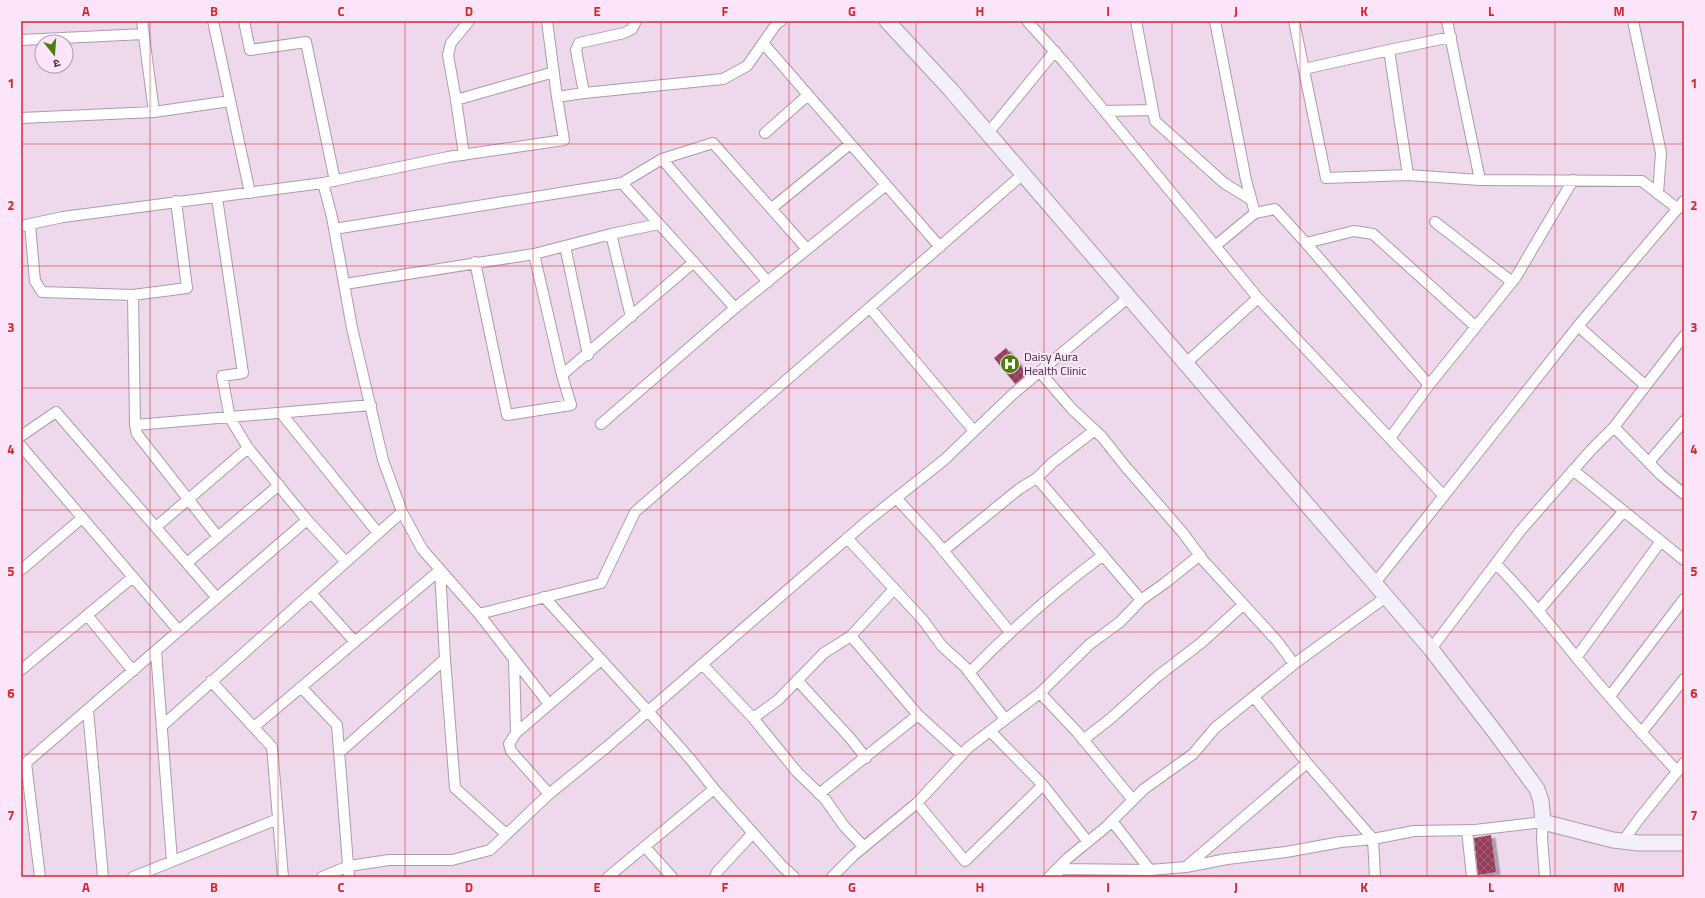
<svg xmlns="http://www.w3.org/2000/svg" width="1705" height="898" font-family="'Titillium Web','Noto Sans Devanagari',sans-serif">
  <style>
    .building { fill: url(#building-cross-hatch); filter: url(#shadow) }
    .lines { fill: none; stroke-linecap: round; stroke-linejoin: round }
    .street-casing { stroke: #af99ad; stroke-width: 12 }
    .secondary-casing { stroke: #af99ad; stroke-width: 17 }
    .street { stroke: #fff; stroke-width: 10 }
    .secondary { stroke: #f3f0fc; stroke-width: 15 }
    .grid { fill: none; stroke: #d62828; stroke-width: 1; stroke-opacity: 0.55 }
    .labels { text-anchor: middle; stroke-width: 4; stroke-linejoin: round; paint-order: stroke }
    .poi-label { font-size: 12px; fill: #362e36; stroke: #fce5fa; text-anchor: start }
    .neatline { fill: none; stroke: #d62828; stroke-width: 1.5 }
    .grid-label { font-size: 13px; text-anchor: middle; font-weight: bold; fill: #d62828 }
  </style>
  <defs>
    <pattern id="building-cross-hatch" width="8" height="8" patternUnits="userSpaceOnUse"><rect width="8" height="8" fill="#973d5c"/><path d="M0 0l8 8M0 8l8-8" fill="none" stroke="#a25e76"/></pattern>
    <filter id="shadow"><feDropShadow dx="4.5" dy="2.5" stdDeviation="0" flood-color="#0004"/></filter>
  </defs>
  <rect width="100%" height="100%" fill="#eed8ec"/>
  <path class="building" d="M1006,348l21,26 -12,10 -21,-26z
    M1491,835l5,37 -18,3 -4,-37z"/>
  <g class="lines">
    <g class="street-casing">
      <path id="street" d="M213,21l37,172
        M244,21l6,29 56,-8 29,139
        M547,21l10,76
        M1027,21l37,41 194,236 186,198
        M1136,21l19,100 69,62 26,16
        M1294,21l32,157 82,-3 72,5 162,1 36,28
        M1447,21l33,159
        M1633,21l28,132 -3,41
        M21,40l123,-6
        M763,43l177,204
        M1304,69l85,-19
        M584,93l-8,-43 3,-7 45,-10 8,-4 4,-8
        M456,100l-8,-45 3,-12 18,-22
        M1104,111l49,-1
        M154,112l76,-11
        M21,118l133,-6 -12,-91
        M765,133l43,-38
        M988,133l67,-82
        M464,155l-8,-55 98,-28
        M662,159l106,123
        M1408,175l-19,-125 62,-13
        M323,183l9,34 20,111 31,132 19,52 20,37 57,65 70,90
        M622,183l113,125
        M217,198l26,175 -21,3 8,42 18,30 59,72 38,41
        M772,208l78,-64
        M1255,213l20,-4 30,33 124,143
        M1435,222l77,60
        M30,225l5,56 7,11 91,3 54,-7 -11,-87
        M21,226l42,-9 260,-34 125,-26 116,-17 -7,-43 27,-4 139,-14 24,-13 30,-43 4,-2
        M334,229l288,-46 40,-24 51,-16 94,106
        M611,234l20,83
        M1306,243l48,-12 19,3 103,93
        M565,246l23,109
        M1215,246l40,-33 -9,-33 -31,-159
        M475,262l32,153 64,-10 -9,-30 -28,-121
        M345,284l189,-30 77,-20 48,-10
        M133,295l2,130 2,9 81,103
        M870,308l104,123
        M1578,326l68,60
        M1186,363l72,-65
        M1040,372l32,37 30,28 23,29 58,67 20,27 74,81 17,23
        M562,375l132,-113
        M281,413l97,120
        M601,424l134,-116 151,-123
        M135,425l236,-20
        M1614,427l47,48 23,19
        M21,436l35,-24 161,186
        M1390,438l39,-53 87,-108 57,-97
        M21,446l158,185
        M1649,462l35,-41
        M1573,470l111,90
        M1037,478l104,122
        M896,498l37,40 77,94
        M156,527l92,-79
        M847,538l76,82 19,26 23,21 40,52
        M943,551l76,-62 18,-11 15,-15 43,-33
        M187,563l92,-78
        M1496,564c29,29 54,61 80,93 32,39 66,77 101,114
        M21,570l61,-52
        M440,570l5,89 10,129 51,46
        M1375,583l203,-257 106,-125
        M311,593l44,49
        M544,597l104,114 43,49 23,29 68,77 12,11
        M1539,610l84,-98
        M479,614l122,-31 34,-71 388,-338
        M87,615l46,56
        M851,636l67,79 44,40
        M1431,649l90,-119 70,-80 23,-23 70,-91
        M156,651l16,210
        M1576,658l85,-117
        M514,659l2,74
        M702,664l51,54 44,54 28,27 19,27 20,21
        M21,670l112,-93
        M969,673c42,-43 86,-82 134,-118
        M797,680l53,58 16,20
        M211,681l61,66 11,130
        M301,687l36,38 12,152
        M1040,693l37,39 56,68
        M1610,696l74,-97
        M1254,697l53,66 66,76
        M88,710l15,167
        M753,718l25,-18 46,-47 27,-17 43,-47
        M162,726l240,-214
        M254,727l186,-157
        M990,731l53,54 45,57
        M1641,733l43,-54
        M1083,740l27,-21 48,-43 43,-33 42,-38
        M340,752l105,-93
        M26,763l14,114
        M21,767l286,-247
        M549,794l-38,-43 -2,-7 7,-11 85,-73
        M819,794l99,-79
        M917,803l48,58 78,-76
        M1112,821l38,49 36,-3 41,-8 59,-7 55,-10 32,-3
        M1467,830l5,47
        M1623,841l16,-22 45,-56
        M645,847l27,30
        M1187,866l120,-103
        M1058,873l-1,-4 93,1
        M133,877l145,-58
        M322,877l27,-11 40,-6h63l38,-10 59,-56 59,-48 258,-224 78,-62 69,-66 116,-97
        M608,877l106,-88
        M715,877l2,-5 36,-39
        M832,877l22,-22 63,-52 52,-56 71,-54 50,-49 30,-22 21,-22 24,-17 35,-28
        M1049,877l19,-19 38,-31 38,-38 49,-35 22,-26 79,-64 92,-67
        M1375,877l-2,-38 41,-8 61,-1 68,-8 -1,16 3,39"/>
    </g>
    <g class="secondary-casing">
      <path id="secondary" d="M887,21l63,68 481,560 67,87 39,53 4,12 2,21 70,18 26,3h45"/>
    </g>
    <use href="#street" class="street"/>
    <use href="#secondary" class="secondary"/>
  </g>
  <path class="grid" d="M150,21v856M278,21v856M405,21v856M533,21v856M661,21v856M789,21v856M916,21v856M1044,21v856M1172,21v856M1300,21v856M1427,21v856M1555,21v856M21,144h1663M21,266h1663M21,388h1663M21,510h1663M21,632h1663M21,754h1663"/>
  <defs>
    <g id="hospital-disc" transform="scale(1)"><circle r="9.5" fill="#4c7e0c" stroke="#fce5fa"/><path d="M-5-5h3v3.5h4V-5h3V5h-3V1.5h-4V5h-3Z" fill="#fff"/></g>
  </defs>
  <g fill-rule="evenodd">
    <use href="#hospital-disc" x="1010" y="364"/>
  </g>
  <g class="labels">
    <g class="poi-label">
      <text x="1024" y="361">Daisy Aura<tspan x="1024" dy="14">Health Clinic</tspan></text>
    </g>
  </g>
  <rect width="1705" height="898" fill="none" stroke="#fce5fa" stroke-width="44"/>
  <g transform="translate(54 54) rotate(163)"><circle r="19" fill="#fce5fa" stroke="#ad9cac"/>
  <path d="M0-3L7 15L0 10L-7 15Z" fill="#4c7e0c"/>
  <text y="-6" font-size="11" font-weight="bold" text-anchor="middle" fill="#362e36">उ</text>
  </g>
  <rect x="22" y="22" width="1661" height="854" class="neatline"/>
  <g class="grid-label">
    <text x="86" y="16">A</text>
    <text x="214" y="16">B</text>
    <text x="341" y="16">C</text>
    <text x="469" y="16">D</text>
    <text x="597" y="16">E</text>
    <text x="725" y="16">F</text>
    <text x="852" y="16">G</text>
    <text x="980" y="16">H</text>
    <text x="1108" y="16">I</text>
    <text x="1236" y="16">J</text>
    <text x="1364" y="16">K</text>
    <text x="1491" y="16">L</text>
    <text x="1619" y="16">M</text>
    <text x="11" y="88">1</text>
    <text x="1694" y="88">1</text>
    <text x="11" y="210">2</text>
    <text x="1694" y="210">2</text>
    <text x="11" y="332">3</text>
    <text x="1694" y="332">3</text>
    <text x="11" y="454">4</text>
    <text x="1694" y="454">4</text>
    <text x="11" y="576">5</text>
    <text x="1694" y="576">5</text>
    <text x="11" y="698">6</text>
    <text x="1694" y="698">6</text>
    <text x="11" y="820">7</text>
    <text x="1694" y="820">7</text>
    <text x="86" y="892">A</text>
    <text x="214" y="892">B</text>
    <text x="341" y="892">C</text>
    <text x="469" y="892">D</text>
    <text x="597" y="892">E</text>
    <text x="725" y="892">F</text>
    <text x="852" y="892">G</text>
    <text x="980" y="892">H</text>
    <text x="1108" y="892">I</text>
    <text x="1236" y="892">J</text>
    <text x="1364" y="892">K</text>
    <text x="1491" y="892">L</text>
    <text x="1619" y="892">M</text>
  </g>
</svg>
